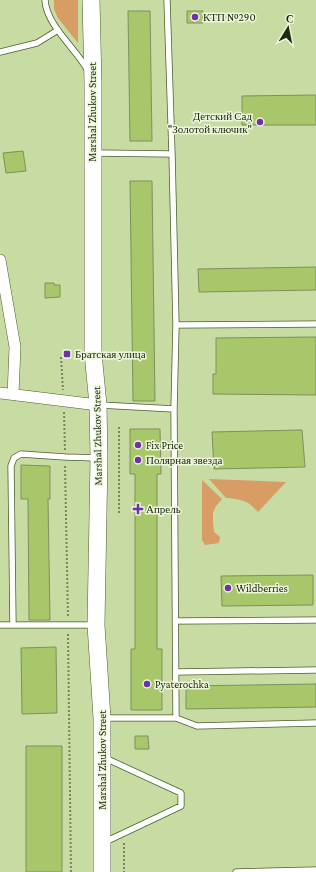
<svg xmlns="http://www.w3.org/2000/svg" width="316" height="872" font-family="'Crimson Pro',serif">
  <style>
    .green { fill: #d79d65 }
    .building { fill: #a8c66a; stroke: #7e905c }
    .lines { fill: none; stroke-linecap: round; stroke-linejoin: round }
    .service-casing { stroke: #4d5d2b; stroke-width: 7 }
    .minor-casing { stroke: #4d5d2b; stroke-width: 12 }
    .primary-casing { stroke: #4d5d2b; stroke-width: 18 }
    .path { stroke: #78855e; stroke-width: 2; stroke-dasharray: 2 2; stroke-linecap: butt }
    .service { stroke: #fff; stroke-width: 5.5 }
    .minor { stroke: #fff; stroke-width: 11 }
    .primary { stroke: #fff; stroke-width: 17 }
    .poi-dot { fill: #6e31a7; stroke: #edf7db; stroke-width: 1.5 }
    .labels { text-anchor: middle; stroke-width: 3; stroke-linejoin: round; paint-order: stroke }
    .poi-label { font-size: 11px; fill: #222913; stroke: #edf7db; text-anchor: start }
    .street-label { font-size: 11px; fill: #222913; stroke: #edf7db }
  </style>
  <rect width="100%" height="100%" fill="#c7dba3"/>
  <path class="green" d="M54,0h24v43l-20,-25 -4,-9z
    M209,479l77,3 -28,30c-3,-3 -5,-5 -7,-7 -6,-5 -18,-7 -25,-7z
    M202,480l20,19 -6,7 -3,7v9l1,10 6,5 -1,6 -14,2 -3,-5z"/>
  <path class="building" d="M128,11h22l2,130h-22z
    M187,11h16v12h-16z
    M316,95v30h-74v-29z
    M23,151l3,20 -20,2 -3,-20z
    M130,181h22l3,220h-22z
    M316,267v23l-117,2 -1,-23z
    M45,283h9v2h6v12l-15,1z
    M316,337v58l-103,-1v-20h3v-36z
    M130,429h30l1,45h-4v175h5v61h-31v-61h4v-175h-5z
    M302,430l3,37 -91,2 -2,-37z
    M21,465l29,1v33h-2l2,121h-21l-1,-121h-7z
    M313,575v30l-91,1 -1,-30z
    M56,647l1,66 -35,1 -1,-66z
    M316,684v23l-130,2v-23z
    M135,736h13l1,13h-14z
    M26,746h36v126h-36z"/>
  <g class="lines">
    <g class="service-casing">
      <path id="service" d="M45,0c1,24 30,48 42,69
        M167,0l5,154
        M0,52l37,-9 21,-13
        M95,153l77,1 4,171 -2,84
        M176,325l140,-1
        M100,405l74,4 2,309h-71
        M176,621l140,-1
        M0,625h94
        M13,625l-2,-159 3,-8 7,-4 44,3 32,1
        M176,672l140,-2
        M176,718l21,8 119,-3
        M105,842l76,-36v-13l-76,-35
        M236,872l80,-2"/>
    </g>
    <g class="minor-casing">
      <path id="minor" d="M0,260l15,87 -2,48
        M0,393l98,12"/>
    </g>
    <g class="primary-casing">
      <path id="primary" d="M91,0l2,83v270l5,52 1,53 -3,167 6,93v154"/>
    </g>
    <path class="path" d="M61,357l2,33
      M64,412l1,38
      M65,466l3,152
      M119,513v-87
      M68,634l3,238
      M124,843v29"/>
    <use href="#service" class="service"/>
    <use href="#minor" class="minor"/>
    <use href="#primary" class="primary"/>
  </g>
  <g class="poi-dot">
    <circle cx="195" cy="17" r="4"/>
    <circle cx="260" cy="122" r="4"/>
    <rect x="63" y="350" width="8" height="8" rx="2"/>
    <circle cx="138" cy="445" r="4"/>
    <circle cx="138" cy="460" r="4"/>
    <path d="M136 503h4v4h4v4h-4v4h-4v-4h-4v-4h4z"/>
    <circle cx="228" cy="588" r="4"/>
    <circle cx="147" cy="684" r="4"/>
  </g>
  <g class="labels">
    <g class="poi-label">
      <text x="203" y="21">КТП №290</text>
      <text x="252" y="120" text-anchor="end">Детский Сад<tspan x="252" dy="13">"Золотой ключик"</tspan></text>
      <text x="75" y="358">Братская улица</text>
      <text x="146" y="449">Fix Price</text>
      <text x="146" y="464">Полярная звезда</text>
      <text x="146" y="513">Апрель</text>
      <text x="236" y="592">Wildberries</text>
      <text x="155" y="688">Pyaterochka</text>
    </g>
    <g class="street-label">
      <text transform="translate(92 112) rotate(-90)" y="4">Marshal Zhukov Street</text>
      <text transform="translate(97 436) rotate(-91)" y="4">Marshal Zhukov Street</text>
      <text transform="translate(102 760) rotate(-90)" y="4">Marshal Zhukov Street</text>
    </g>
  </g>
  <g transform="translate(288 28) rotate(10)" stroke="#edf7db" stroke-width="3" paint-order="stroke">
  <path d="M0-3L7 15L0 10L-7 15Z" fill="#222913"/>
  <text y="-6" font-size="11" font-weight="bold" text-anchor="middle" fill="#222913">С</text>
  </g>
</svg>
